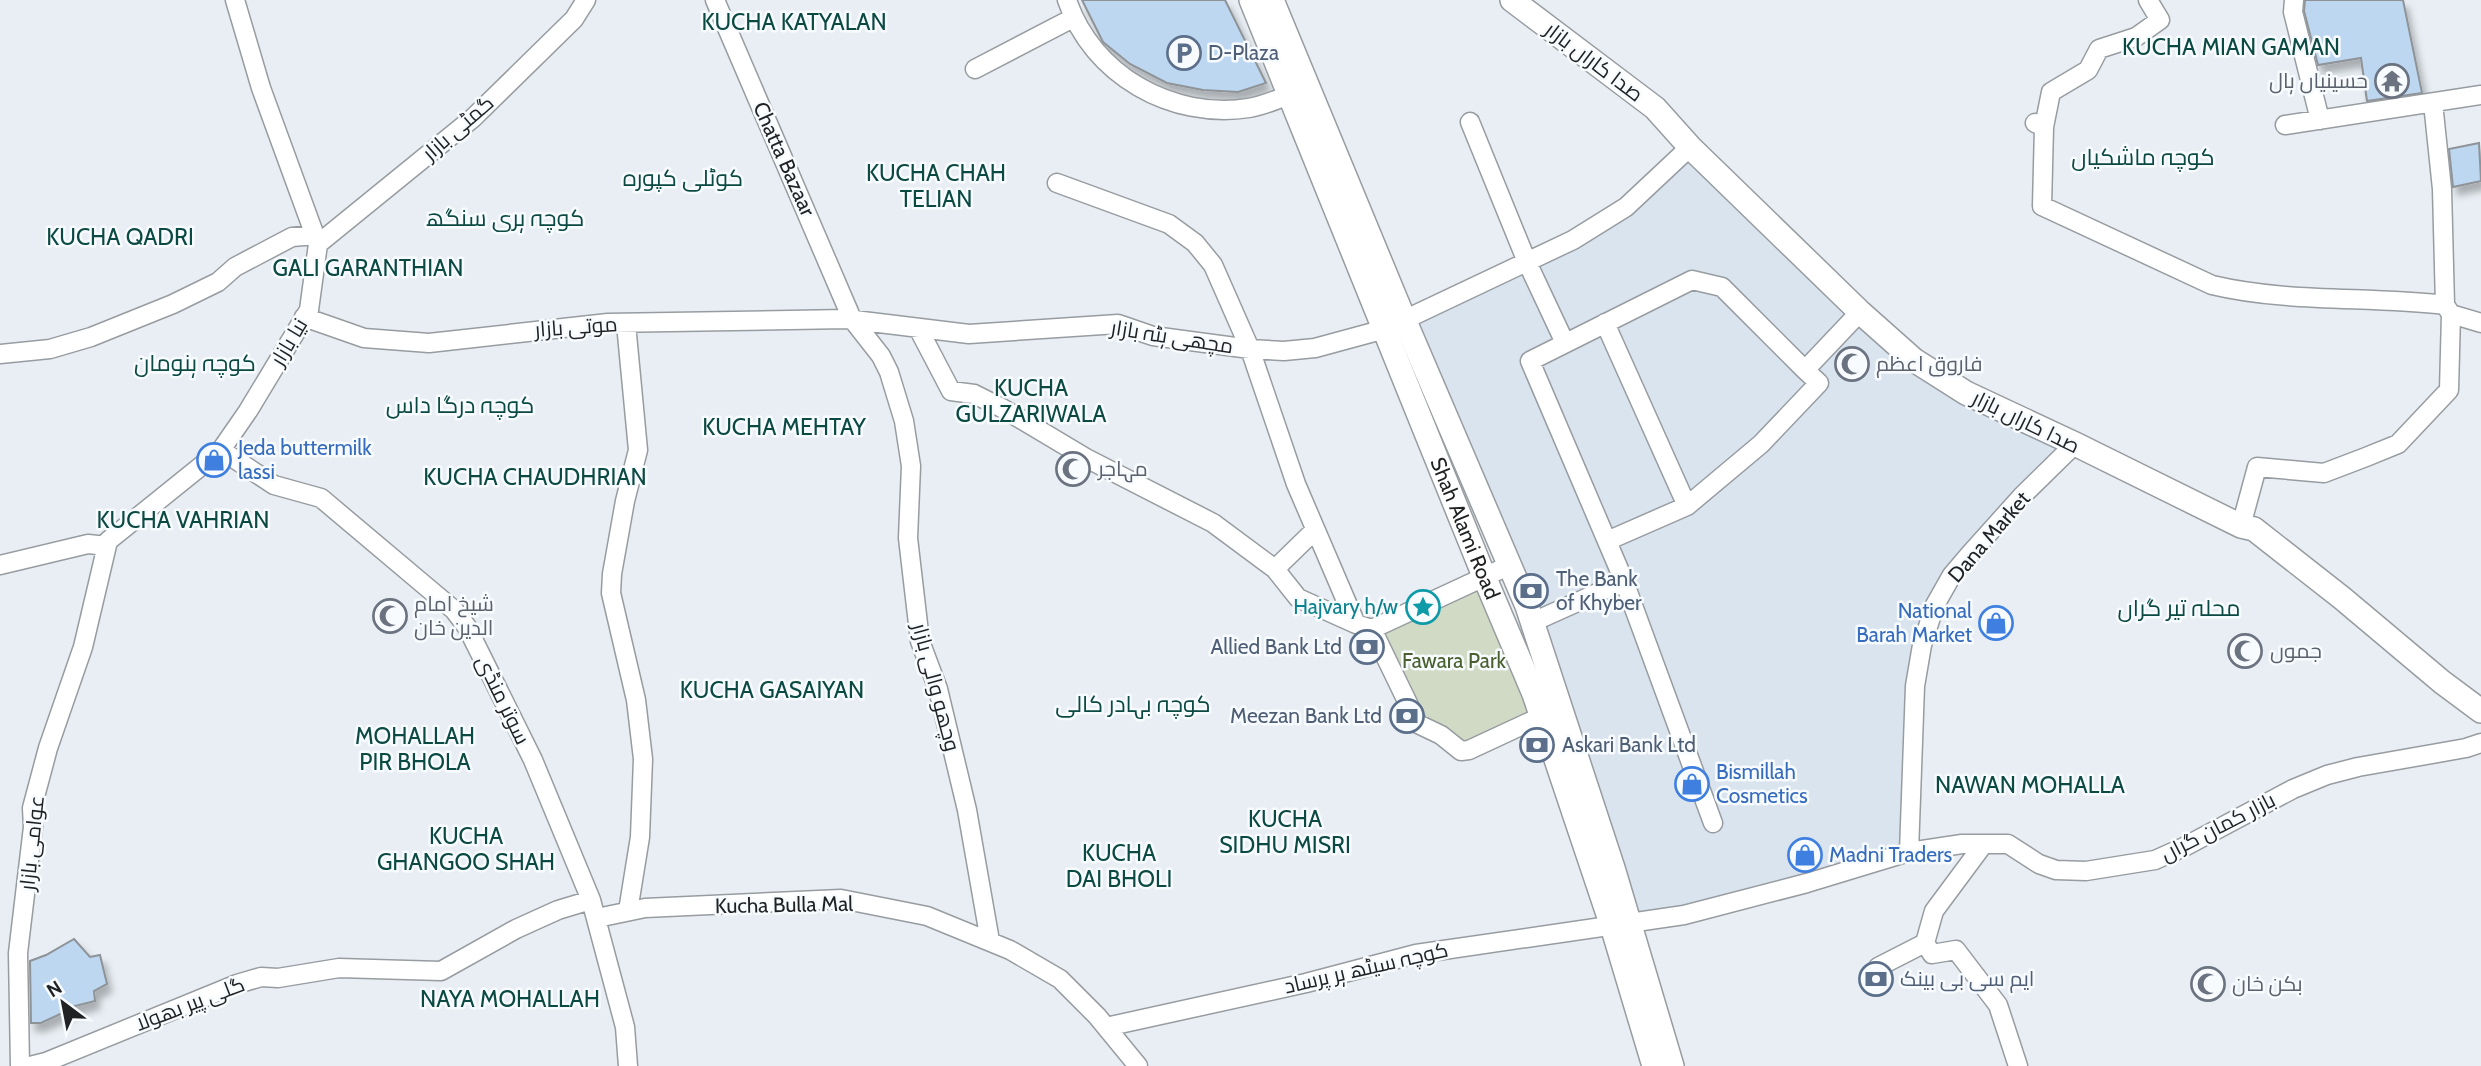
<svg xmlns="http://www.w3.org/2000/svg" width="2481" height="1066" font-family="Cabin,Cairo,sans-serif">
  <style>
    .built { fill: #d9e4ef }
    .green { fill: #d0dac5 }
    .building { fill: #bdd7f1; stroke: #8e9398; stroke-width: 2; filter: url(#shadow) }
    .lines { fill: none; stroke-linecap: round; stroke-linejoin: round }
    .minor-casing { stroke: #979ca1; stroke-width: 21 }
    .tertiary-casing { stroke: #979ca1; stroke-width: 26 }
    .minor { stroke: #fff; stroke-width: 18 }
    .tertiary { stroke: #fff; stroke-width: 23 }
    .labels { text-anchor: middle; stroke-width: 5; stroke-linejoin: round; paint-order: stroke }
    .service-label { font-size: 21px; fill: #4e5e75; stroke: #f8fbfe; text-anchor: start }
    .street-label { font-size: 21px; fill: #1f2123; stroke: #f8fbfe }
    .worship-label { font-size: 21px; fill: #5b616d; stroke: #f8fbfe; text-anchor: start }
    .shop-label { font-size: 21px; fill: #366cbe; stroke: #f8fbfe; text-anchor: start }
    .culture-label { font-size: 21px; fill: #0d838f; stroke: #f8fbfe; text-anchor: end }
    .park-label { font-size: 21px; fill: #495f2f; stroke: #f8fbfe }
    .neighbourhood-label { font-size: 23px; fill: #0b4943; stroke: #f8fbfe }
  </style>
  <defs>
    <filter id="shadow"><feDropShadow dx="4.5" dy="8" stdDeviation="3.5" flood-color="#0004"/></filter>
  </defs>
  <rect width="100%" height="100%" fill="#e8eef3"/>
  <path class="built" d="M1690,147l224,213 161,84 -106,111 -47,90 -13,207 -279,71 -97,-301 -129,-307 169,-75z"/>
  <path class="green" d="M1484,576l57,141 -72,33 -37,-18 -60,-103z"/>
  <path class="building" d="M1082,0h143l41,83 -28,9 -35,-2 -36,-7 -37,-19 -27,-22z
    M2305,0h98l19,93 -55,8 -6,-43 -43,7 -14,-54z
    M2479,143l2,38 -28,6 -4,-38z
    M74,939l16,18 10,-2 7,29 -13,7 1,10 -24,6v2l-30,14h-10l-1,-62 16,-6z"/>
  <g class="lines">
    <g class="minor-casing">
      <path id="minor" d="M715,0l137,319 29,37 8,16 15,49 7,45 -3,72 12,103 18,48 6,25 23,96 23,131
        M1067,0c25,75 105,120 182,108 14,-2 28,-9 41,-13
        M2294,0l-1,12 27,108
        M975,69l98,-51
        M2433,103l9,86 3,116
        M1470,122l57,140 38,81
        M2035,123l9,4 -2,79 170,79c76,18 156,11 233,20l6,9 30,9
        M2285,125l196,-30
        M2044,127l7,-35 37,-22 11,-21 37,-12 24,-17 -12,-20
        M1057,183l112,41 26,19 18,22 37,84 46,135 60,140 16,5
        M318,244l155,-126 101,-99 12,-19
        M304,317l60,21 65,5 179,-20 238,-4 123,15 149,-10 35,12 97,13 34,2 31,-3 70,-19 188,-89 53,-33 64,-60
        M1605,323l82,183
        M626,324l12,126 -13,51 -13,73 -1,19 25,107 7,59 -3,78 -12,74
        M918,328l33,63 23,3 28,14 84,50 127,65 62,46 23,29 58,26
        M0,354l50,-5 41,-12 82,-33 45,-22 17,-15 57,-30 23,-2
        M221,450l53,35 47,13 133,112 13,17 66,133 58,140 34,127 3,39
        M2241,526l16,-59 67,6 42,-16 32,-13 51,-54 2,-76
        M1607,541l80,-35 74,-62 58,-61 -14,-13 55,-58
        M0,565l88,-21 19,2
        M1510,565l-138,64 46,95 23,11 20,16 8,-1 84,-39
        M1275,569l40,-39
        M1533,622l91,-41
        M1713,823l-89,-242 -94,-220 162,-81 30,7 83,83
        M1909,852l6,-166 7,-41 13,-40 17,-30 17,-20 53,-59 53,-52
        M597,918l48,-10 196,-9 86,17 83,34 50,29 37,37 41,50
        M1925,943l9,-32 49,-66
        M1878,967l47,-24 7,11 24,-4 42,55 20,61
        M1106,1027l200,-44 110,-29 268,-39 123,-32 102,-31 53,-8h46l31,20 17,6 30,1 69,-11 29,-13 109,-58 34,-14 31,-8 108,-19 15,-5
        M20,1066l-2,-113 15,-126 -1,-19 16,-60 35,-101 25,-106 113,-91 27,-39 61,-101 9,-66 -57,-156 -26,-88
        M30,1066l16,-4 191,-78 24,-7 17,1 61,-10 102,3 75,-42 42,-19 33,-10"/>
    </g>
    <g class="tertiary-casing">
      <g id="tertiary">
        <path id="s1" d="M1251,0l233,576 50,118 78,232 42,140"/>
        <path d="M1272,0l132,319 123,287 86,262 59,198"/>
        <path d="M1512,0l143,108 35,39 170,165 54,48 52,33 109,51 166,82 13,3 88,69 100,84 39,29"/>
      </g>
    </g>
    <use href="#minor" class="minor"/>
    <use href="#tertiary" class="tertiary"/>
  </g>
  <defs>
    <g id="parking-ring" transform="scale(1.75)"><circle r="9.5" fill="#f8fbfe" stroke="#5c6f8a" stroke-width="1.5"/><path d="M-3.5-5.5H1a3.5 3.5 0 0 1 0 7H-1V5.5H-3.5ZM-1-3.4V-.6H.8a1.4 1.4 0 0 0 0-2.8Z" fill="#5c6f8a"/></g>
    <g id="temple-ring" transform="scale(1.75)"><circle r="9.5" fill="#f8fbfe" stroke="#6b7280" stroke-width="1.5"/><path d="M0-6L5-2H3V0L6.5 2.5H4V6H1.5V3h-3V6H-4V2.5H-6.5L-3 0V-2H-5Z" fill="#6b7280"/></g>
    <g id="mosque-ring" transform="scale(1.75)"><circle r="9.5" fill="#f8fbfe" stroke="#6b7280" stroke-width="1.5"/><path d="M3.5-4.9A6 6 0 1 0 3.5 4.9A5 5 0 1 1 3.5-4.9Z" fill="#6b7280"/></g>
    <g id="shop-ring" transform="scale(1.75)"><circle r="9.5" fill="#f8fbfe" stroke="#3f7fe0" stroke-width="1.5"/><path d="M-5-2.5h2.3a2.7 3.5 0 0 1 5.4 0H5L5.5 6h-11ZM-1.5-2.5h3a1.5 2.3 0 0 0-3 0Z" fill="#3f7fe0"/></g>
    <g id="bank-ring" transform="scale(1.75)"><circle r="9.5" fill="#f8fbfe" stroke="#5c6f8a" stroke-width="1.5"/><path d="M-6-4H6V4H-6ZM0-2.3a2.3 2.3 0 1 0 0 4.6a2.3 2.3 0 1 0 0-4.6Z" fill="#5c6f8a"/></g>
    <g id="sight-ring" transform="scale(1.75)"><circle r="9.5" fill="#f8fbfe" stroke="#0f9aa8" stroke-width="1.5"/><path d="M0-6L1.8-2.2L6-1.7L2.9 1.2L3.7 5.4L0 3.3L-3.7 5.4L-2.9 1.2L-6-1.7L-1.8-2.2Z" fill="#0f9aa8"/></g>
  </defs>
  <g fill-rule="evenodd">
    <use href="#parking-ring" x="1184" y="53"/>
    <use href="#temple-ring" x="2392" y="81"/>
    <use href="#mosque-ring" x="1852" y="364"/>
    <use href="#shop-ring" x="214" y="460"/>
    <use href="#mosque-ring" x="1073" y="469"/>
    <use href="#bank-ring" x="1531" y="591"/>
    <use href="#sight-ring" x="1423" y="607"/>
    <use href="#mosque-ring" x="390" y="616"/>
    <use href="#shop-ring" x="1996" y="623"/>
    <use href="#bank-ring" x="1367" y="647"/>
    <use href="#mosque-ring" x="2245" y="651"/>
    <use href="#bank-ring" x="1407" y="716"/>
    <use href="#bank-ring" x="1537" y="745"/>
    <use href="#shop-ring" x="1692" y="784"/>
    <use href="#shop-ring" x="1805" y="855"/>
    <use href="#bank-ring" x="1876" y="979"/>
    <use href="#mosque-ring" x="2208" y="984"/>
  </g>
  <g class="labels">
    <g class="service-label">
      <text x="1208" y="60">D-Plaza</text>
      <text x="1556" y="586">The Bank<tspan x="1556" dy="24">of Khyber</tspan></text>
      <text x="1342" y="654" text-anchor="end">Allied Bank Ltd</text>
      <text x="1382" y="723" text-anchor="end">Meezan Bank Ltd</text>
      <text x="1562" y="752">Askari Bank Ltd</text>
      <text x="1900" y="986">ایم سی بی بینک</text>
    </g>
    <g class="street-label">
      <text transform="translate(1594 62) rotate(37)" y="7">صدا کاراں بازار</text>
      <text transform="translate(458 128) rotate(-41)" y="7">گمٹی بازار</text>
      <text transform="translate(784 159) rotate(66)" y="7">Chatta Bazaar</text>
      <text transform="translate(576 327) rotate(-4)" y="7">موتی بازار</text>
      <text transform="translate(1172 337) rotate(9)" y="7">مچھی ہٹہ بازار</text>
      <text transform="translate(289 342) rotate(-59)" y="7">نیا بازار</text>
      <text transform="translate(2026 422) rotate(26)" y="7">صدا کاراں بازار</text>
      <text dy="7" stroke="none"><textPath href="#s1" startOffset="570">Shah Alami Road</textPath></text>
      <text transform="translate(1989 537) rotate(-49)" y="7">Dana Market</text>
      <text transform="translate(936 687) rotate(75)" y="7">وچھو والی بازار</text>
      <text transform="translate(503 700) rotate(64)" y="7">سوتر منڈی</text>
      <text transform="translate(2218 827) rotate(-27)" y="7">بازار کمان گراں</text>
      <text transform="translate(32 843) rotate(-84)" y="7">عوامی بازار</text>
      <text transform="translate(784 905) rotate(-1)" y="7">Kucha Bulla Mal</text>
      <text transform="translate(1366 968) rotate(-13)" y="7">کوچہ سیٹھ ہر پرساد</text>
      <text transform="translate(190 1004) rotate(-21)" y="7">گلی پیر بھولا</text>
    </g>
    <g class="worship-label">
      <text x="2368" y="88" text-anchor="end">حسینیاں ہال</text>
      <text x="1876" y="371">فاروق اعظم</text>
      <text x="1098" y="476">مہاجر</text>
      <text x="414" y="611">شیخ امام<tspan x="414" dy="24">الدین خان</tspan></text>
      <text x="2270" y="658">جموں</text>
      <text x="2232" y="991">بکن خان</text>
    </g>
    <g class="shop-label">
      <text x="238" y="455">Jeda buttermilk<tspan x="238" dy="24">lassi</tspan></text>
      <text x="1972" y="618" text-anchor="end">National<tspan x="1972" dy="24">Barah Market</tspan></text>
      <text x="1716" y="779">Bismillah<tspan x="1716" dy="24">Cosmetics</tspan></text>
      <text x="1829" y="862">Madni Traders</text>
    </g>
    <g class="culture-label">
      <text x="1398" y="614">Hajvary h/w</text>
    </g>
    <g class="park-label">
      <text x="1454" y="668">Fawara Park</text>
    </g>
    <g class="neighbourhood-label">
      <text x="794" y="30">KUCHA KATYALAN</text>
      <text x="2231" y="55">KUCHA MIAN GAMAN</text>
      <text x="2143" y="165">کوچہ ماشکیاں</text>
      <text x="936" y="181">KUCHA CHAH<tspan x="936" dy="26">TELIAN</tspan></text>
      <text x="683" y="186">کوٹلی کپورہ</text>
      <text x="505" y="226">کوچہ ہری سنگھ</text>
      <text x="120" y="245">KUCHA QADRI</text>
      <text x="368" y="276">GALI GARANTHIAN</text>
      <text x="195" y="371">کوچہ ہنومان</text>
      <text x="1031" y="396">KUCHA<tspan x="1031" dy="26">GULZARIWALA</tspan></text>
      <text x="460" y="413">کوچہ درگا داس</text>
      <text x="784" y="435">KUCHA MEHTAY</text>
      <text x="535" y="485">KUCHA CHAUDHRIAN</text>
      <text x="183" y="528">KUCHA VAHRIAN</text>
      <text x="2179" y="616">محلہ تیر گراں</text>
      <text x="772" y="698">KUCHA GASAIYAN</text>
      <text x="1133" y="712">کوچہ بہادر کالی</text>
      <text x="415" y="744">MOHALLAH<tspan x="415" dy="26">PIR BHOLA</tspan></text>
      <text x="2030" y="793">NAWAN MOHALLA</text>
      <text x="1285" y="827">KUCHA<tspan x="1285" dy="26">SIDHU MISRI</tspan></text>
      <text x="466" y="844">KUCHA<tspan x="466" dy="26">GHANGOO SHAH</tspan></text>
      <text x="1119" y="861">KUCHA<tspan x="1119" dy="26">DAI BHOLI</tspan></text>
      <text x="510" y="1007">NAYA MOHALLAH</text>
    </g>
  </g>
  <g transform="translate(63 1003) rotate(328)" stroke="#f8fbfe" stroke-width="5" paint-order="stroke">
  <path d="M0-5L12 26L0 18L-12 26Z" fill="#1f2123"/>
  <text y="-10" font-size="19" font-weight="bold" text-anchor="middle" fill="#1f2123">N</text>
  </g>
</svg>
